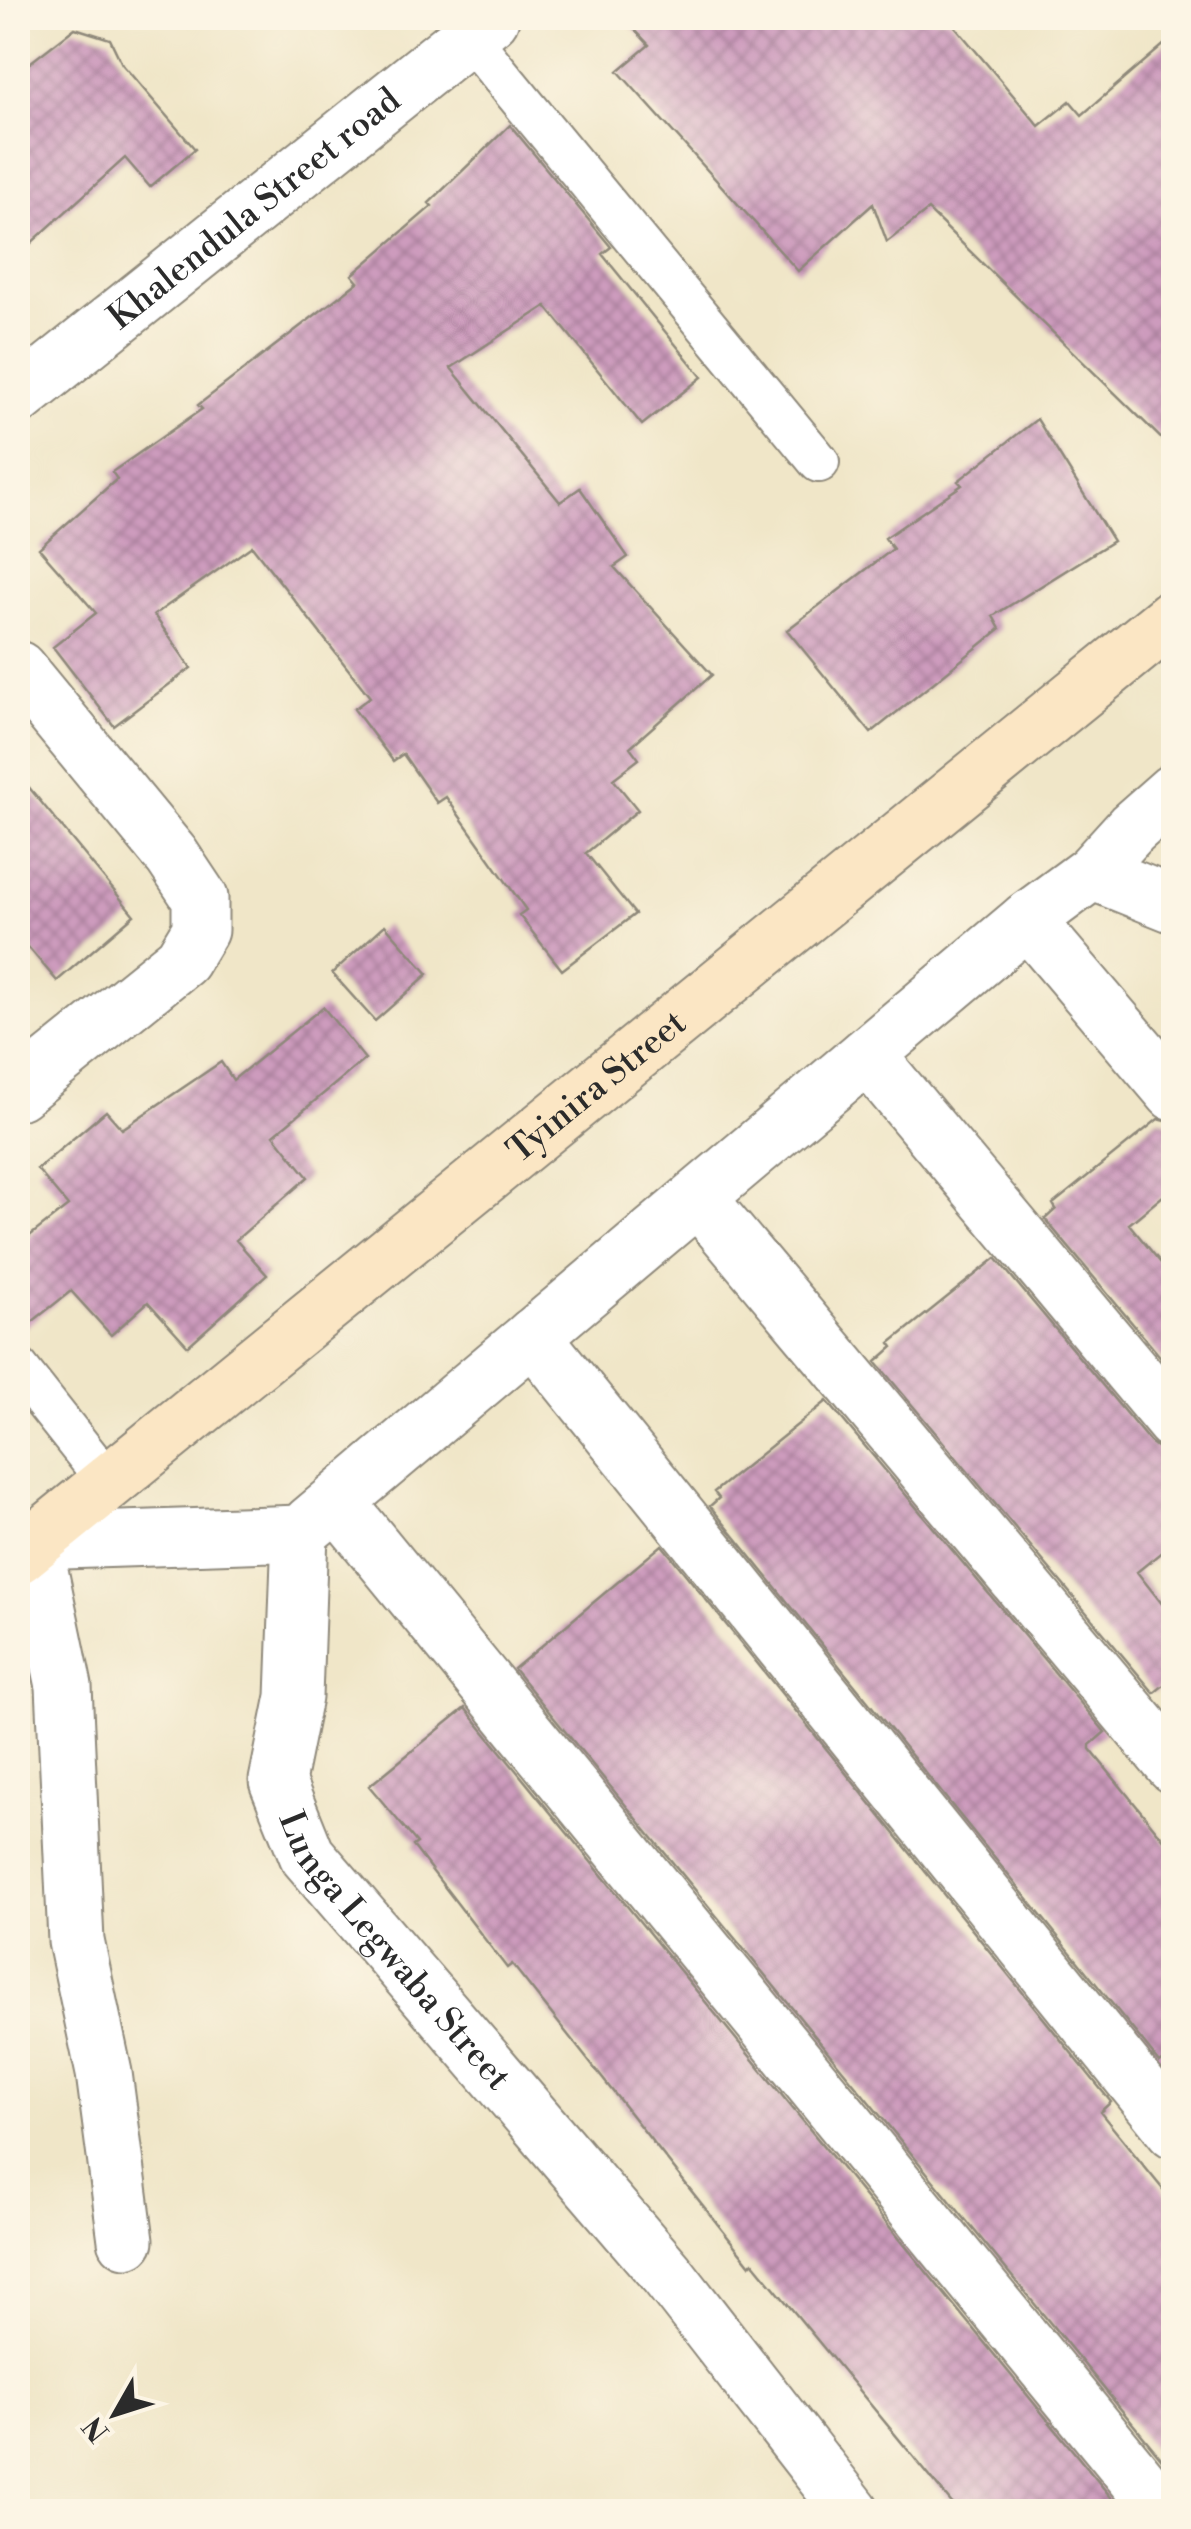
<svg xmlns="http://www.w3.org/2000/svg" width="1191" height="2529" font-family="'Libre Bodoni',serif">
  <style>
    .building { fill: url(#building-cross-hatch) }
    .lines { fill: none; stroke-linecap: round; stroke-linejoin: round }
    .lane-casing { stroke: #8e887a; stroke-width: 44 }
    .street-casing { stroke: #8e887a; stroke-width: 59 }
    .secondary-casing { stroke: #8e887a; stroke-width: 59 }
    .lane { stroke: #fff; stroke-width: 40 }
    .street { stroke: #fff; stroke-width: 55 }
    .secondary { stroke: #fbe6c4; stroke-width: 55 }
    .labels { text-anchor: middle; stroke-width: 8; stroke-linejoin: round; paint-order: stroke }
    .street-label { font-size: 35px; fill: #2b2b2b; stroke: #fcf5e5 }
  </style>
  <defs>
    <pattern id="building-cross-hatch" width="8" height="8" patternUnits="userSpaceOnUse" patternTransform="scale(2.5)"><rect width="8" height="8" fill="#cd9bbd"/><path d="M0 0l8 8M0 8l8-8" fill="none" stroke="#a77f9a"/></pattern>
  </defs>
  <rect width="100%" height="100%" fill="#fcf5e5"/>
  <filter id="ink" filterUnits="userSpaceOnUse"><feTurbulence type="fractalNoise" baseFrequency=".01" numOctaves="2"/><feDisplacementMap in="SourceGraphic" scale="20" xChannelSelector="R" yChannelSelector="G"/><feConvolveMatrix kernelMatrix="1 2 1 2 8 2 1 2 1" color-interpolation-filters="sRGB"/></filter>
  <filter id="wash" filterUnits="userSpaceOnUse"><feTurbulence type="fractalNoise" baseFrequency=".0048" numOctaves="4" result="noise"/><feDisplacementMap in="SourceGraphic" scale="40" xChannelSelector="R" yChannelSelector="G"/><feGaussianBlur stdDeviation="2.25" result="paint"/><feColorMatrix in="noise" values="0 0 0 0 0 0 0 0 0 0 0 0 0 0 0 0 0 1.4 0 .05"/><feComposite in="paint" operator="in"/></filter>
  <g filter="url(#wash)">
    <rect width="100%" height="100%" fill="#f0e6c8"/>
    <g id="blocks">
      <path class="building" d="M624,18h324l91,108 31,-25 12,14 92,-79v415l-246,-241 -41,32 -14,-38 -75,67 -180,-200 31,-26z
        M75,28l35,11 12,25 73,85 -45,38 -25,-29 -107,97v-183z
        M510,125l101,122 -9,7 100,123 -60,48 -96,-119 -95,62 109,134 20,-14 48,69 -14,10 98,108 -82,72 9,12 -26,20 25,31 -52,43 49,61 -73,56 -43,-55 7,-5 -80,-113 -9,6 -34,-49 -10,7 -39,-52 16,-12 -118,-151 -98,69 37,53 -77,58 -61,-79 43,-34 -57,-65 78,-69 -5,-7 90,-63 -4,-4 160,-123 -6,-7 80,-69 -3,-3z
        M1037,419l76,122 -120,75 7,13 -129,104 -84,-103 106,-81 -8,-11 77,-53 -4,-4z
        M18,774l116,141 -77,66 -39,-46z
        M385,925l43,49 -53,47 -43,-48z
        M323,1007l42,52 -91,76 34,42 -72,63 31,35 -79,71 -40,-44 -37,33 -40,-44 -53,42v-88l50,-39 -31,-37 69,-58 16,18 99,-67 12,18z
        M1158,1119l16,4v64l-45,37 45,55v94l-129,-154 11,-10 -3,-5z
        M996,1258l154,184 12,9 12,1v90l-37,30 37,47v58l-20,16 -278,-331 17,-15 -3,-4z
        M827,1401l278,331 -15,13v4l84,103v200l-14,11 -450,-557 9,-8 -5,-6z
        M662,1545l449,557 -11,10 74,91v271l-660,-805z
        M465,1708l658,804h-164l-206,-250 -3,3 -238,-301 -5,4 -94,-122 4,-3 -48,-57z"/>
    </g>
  </g>
  <g filter="url(#ink)">
    <use href="#blocks" fill-opacity="0" stroke="#8e887a" stroke-width="2.5"/>
    <g class="lines">
      <g class="lane-casing">
        <path id="lane" d="M468,36l351,426
          M18,1368l90,114"/>
      </g>
      <g class="street-casing">
        <g id="street">
          <path id="s1" d="M18,397l473,-379"/>
          <path d="M18,669l154,187 28,42v32l-18,30 -164,132"/>
          <path d="M1092,872l82,33"/>
          <path d="M1027,920l147,173"/>
          <path d="M867,1055l307,367"/>
          <path d="M698,1198l476,568"/>
          <path d="M533,1336l641,794"/>
          <path d="M337,1502l827,1010"/>
          <path d="M310,1524l717,-604 65,-48 40,-44 42,-37"/>
          <path id="s2" d="M126,2240l-22,-167 -28,-132 -12,-255 -30,-144 266,-9 -6,164 -17,84 30,74 360,419 185,238"/>
        </g>
      </g>
      <g class="secondary-casing">
        <g id="secondary">
          <path id="s3" d="M18,1556l1156,-940"/>
        </g>
      </g>
      <use href="#lane" class="lane"/>
      <use href="#street" class="street"/>
      <use href="#secondary" class="secondary"/>
    </g>
  </g>
  <g class="labels">
    <g class="street-label">
      <text dy="12" stroke="none"><textPath href="#s1" startOffset="302">Khalendula Street road</textPath></text>
      <text dy="12" stroke="none"><textPath href="#s3" startOffset="745">Tyinira Street</textPath></text>
      <text dy="12" stroke="none"><textPath href="#s2" startOffset="1430">Lunga Legwaba Street</textPath></text>
    </g>
  </g>
  <rect width="1191" height="2529" fill="none" stroke="#fcf5e5" stroke-width="60"/>
  <g transform="translate(115 2414) rotate(231)" stroke="#fcf5e5" stroke-width="8" paint-order="stroke">
  <path d="M0-8L18 38L0 25L-18 38Z" fill="#2b2b2b"/>
  <text y="-15" font-size="28" font-weight="bold" text-anchor="middle" fill="#2b2b2b">N</text>
  </g>
</svg>
